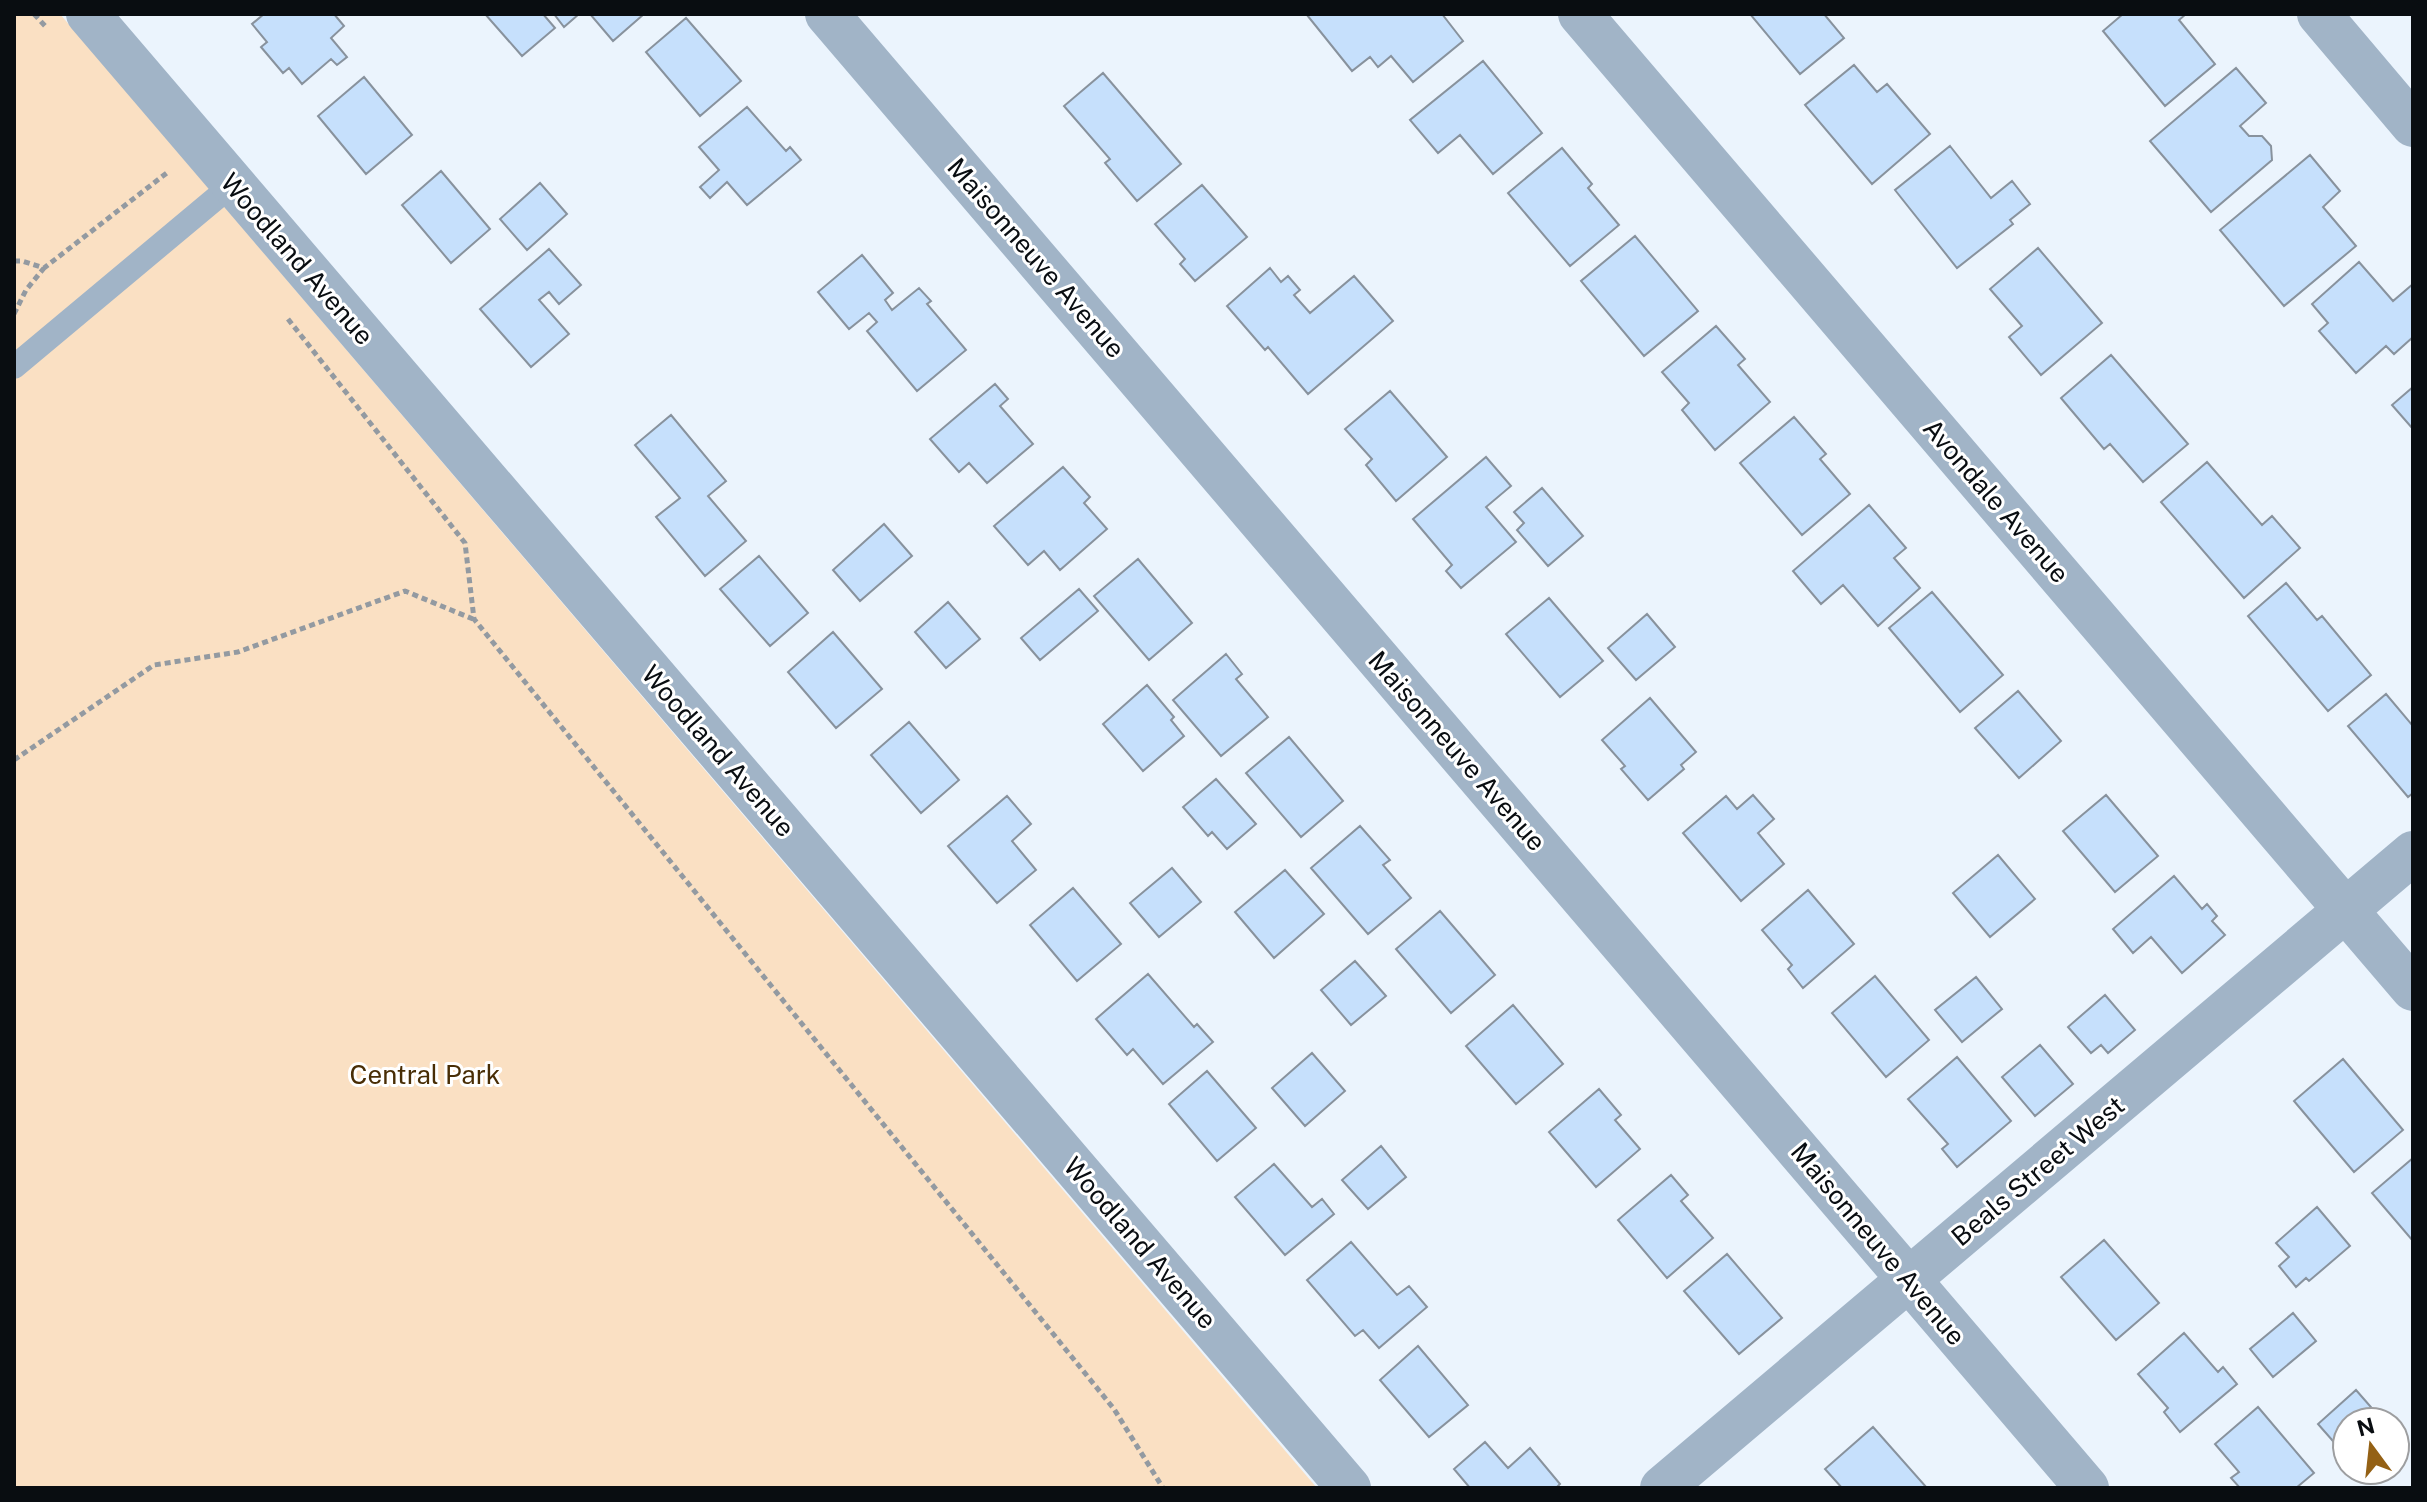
<svg xmlns="http://www.w3.org/2000/svg" width="2427" height="1502" font-family="'Public Sans',sans-serif">
  <style>
    .green { fill: #fae0c3 }
    .building { fill: #c6e0fc; stroke: #88929d; stroke-width: 2 }
    .lines { fill: none; stroke-linecap: round; stroke-linejoin: round }
    .path { stroke: #939aa1; stroke-width: 5; stroke-dasharray: 6 4; stroke-linecap: butt }
    .lane { stroke: #a1b4c7; stroke-width: 24 }
    .street { stroke: #a1b4c7; stroke-width: 44 }
    .labels { text-anchor: middle; stroke-width: 6; stroke-linejoin: round; paint-order: stroke }
    .street-label { font-size: 26px; fill: #090d11; stroke: #fff }
    .park-label { font-size: 26px; fill: #482d05; stroke: #fff }
  </style>
  <rect width="100%" height="100%" fill="#ebf4fd"/>
  <path class="green" d="M14,14h46l1257,1474h-1303z"/>
  <path class="building" d="M264,14h70l10,12 -13,12 16,19 -10,8 -6,-6 -29,25 -13,-16 -6,5 -22,-26 6,-5 -15,-18z
    M485,14h58l12,14 -33,28z
    M554,14h25l-15,13z
    M590,14h54l-31,27z
    M1309,14h133l21,27 -50,41 -22,-26 -13,11 -8,-10 -18,14 -45,-56z
    M1750,14h74l20,24 -44,36z
    M2123,14h63l-7,6 36,44 -50,42 -62,-75z
    M686,18l55,63 -41,35 -54,-64z
    M1483,61l59,72 -49,41 -33,-39 -22,18 -28,-33z
    M1854,65l23,27 10,-8 43,50 -58,50 -67,-79z
    M2236,68l30,35 -26,23 9,10h13l9,10 1,14 -61,52 -61,-71z
    M1103,73l78,91 -44,37 -32,-38 5,-4 -46,-53z
    M364,77l48,58 -46,39 -48,-58z
    M747,107l39,44 4,-4 11,13 -54,45 -20,-23 -17,16 -10,-11 19,-17 -20,-23z
    M1950,146l41,52 21,-17 18,23 -20,16 3,4 -56,44 -62,-78z
    M1562,148l30,36 -4,4 31,37 -49,41 -62,-73z
    M2310,155l30,36 -17,16 33,39 -72,60 -64,-76z
    M441,171l49,58 -39,34 -49,-58z
    M540,183l27,31 -40,36 -27,-31z
    M1202,185l45,52 -52,44 -15,-17 5,-5 -30,-35z
    M1635,236l63,75 -54,45 -63,-75z
    M2038,248l64,75 -61,52 -32,-38 13,-11 -32,-37z
    M549,249l32,36 -22,19 -10,-12 -10,8 30,34 -38,33 -51,-58z
    M862,255l31,38 -8,7 7,10 27,-22 12,13 -4,3 39,46 -49,41 -50,-60 10,-9 -8,-9 -20,16 -31,-37z
    M2359,262l34,39 20,-17v53l-19,17 -8,-8 -30,27 -37,-42 9,-8 -16,-19z
    M1270,268l11,14 7,-6 12,14 -6,5 16,18 44,-37 39,45 -85,73 -40,-47 -3,3 -38,-44z
    M1716,326l29,33 -7,6 32,37 -55,48 -33,-40 7,-7 -27,-31z
    M2111,355l77,89 -45,38 -33,-38 -6,5 -43,-51z
    M995,384l13,15 -8,7 33,38 -46,39 -18,-20 -10,9 -29,-33z
    M2413,387v42l-21,-24z
    M1390,391l57,66 -51,44 -30,-36 6,-6 -27,-30z
    M671,415l55,66 -18,15 38,45 -41,35 -49,-59 24,-19 -45,-53z
    M1794,417l32,37 -6,5 30,35 -48,41 -62,-72z
    M1486,457l25,29 -25,21 30,35 -55,46 -15,-17 6,-6 -39,-46z
    M2207,462l55,63 10,-9 28,32 -56,50 -83,-96z
    M1063,467l27,30 -6,6 23,26 -47,41 -16,-19 -16,14 -34,-39z
    M1542,488l41,48 -35,30 -31,-36 7,-7 -10,-11z
    M1869,505l37,43 -12,10 26,30 -42,38 -35,-41 -22,19 -28,-33z
    M884,524l28,32 -52,45 -27,-31z
    M759,556l49,57 -38,33 -50,-57z
    M1138,559l54,64 -43,37 -55,-64z
    M2286,583l31,37 5,-4 49,59 -43,36 -80,-95z
    M1079,589l19,22 -58,49 -19,-22z
    M1932,592l71,83 -43,37 -71,-84z
    M1549,598l54,63 -43,36 -54,-63z
    M948,602l32,37 -34,29 -31,-36z
    M1647,614l28,33 -39,33 -28,-32z
    M833,632l49,57 -46,39 -48,-56z
    M1226,654l16,20 -6,5 32,38 -47,39 -48,-56z
    M1147,685l27,32 -3,3 13,16 -41,35 -40,-47z
    M2018,691l43,50 -42,37 -44,-50z
    M2386,694l27,32v67l-5,4 -60,-71z
    M1650,698l46,54 -15,13 3,4 -36,31 -27,-31 4,-3 -23,-26z
    M909,722l50,58 -38,33 -50,-58z
    M1289,737l54,64 -42,36 -55,-64z
    M1216,779l40,45 -29,25 -15,-17 -4,4 -25,-29z
    M1753,795l21,24 -16,14 26,31 -43,37 -58,-68 43,-37 11,13z
    M2106,795l52,61 -43,36 -52,-61z
    M1007,796l24,28 -19,17 24,29 -39,33 -49,-57z
    M1360,826l30,34 -7,5 28,33 -43,36 -57,-66z
    M1998,855l37,44 -45,38 -37,-44z
    M1172,868l29,34 -42,35 -29,-34z
    M1285,870l39,44 -50,44 -39,-46z
    M2174,876l28,33 5,-5 10,12 -5,5 13,14 -43,38 -31,-36 -18,16 -20,-24z
    M1073,888l48,56 -44,37 -47,-56z
    M1808,890l46,54 -51,44 -15,-19 4,-4 -30,-35z
    M1440,911l55,64 -44,38 -55,-64z
    M1355,961l31,35 -35,29 -30,-35z
    M1148,974l46,53 3,-3 16,18 -50,42 -30,-35 -6,6 -31,-36z
    M1875,976l54,64 -43,37 -54,-64z
    M1976,977l26,32 -40,33 -27,-32z
    M2105,995l30,35 -27,23 -7,-8 -10,8 -23,-26z
    M1513,1005l50,59 -47,40 -50,-58z
    M2040,1045l33,39 -38,32 -33,-39z
    M1312,1053l33,38 -40,35 -33,-38z
    M1957,1057l54,64 -54,46 -15,-18 6,-5 -40,-45z
    M2343,1059l60,71 -49,42 -60,-71z
    M1207,1071l49,57 -39,33 -48,-57z
    M1599,1089l22,26 -6,5 25,29 -44,38 -47,-55z
    M1381,1146l25,31 -38,32 -26,-29z
    M2413,1158v83l-41,-48z
    M1274,1164l38,43 10,-8 12,15 -49,41 -50,-58z
    M1671,1175l17,20 -7,6 32,37 -46,40 -49,-58z
    M2317,1207l33,39 -41,35 -3,-3 -10,9 -17,-21 10,-9 -13,-14z
    M2104,1240l55,63 -43,37 -55,-63z
    M1351,1242l46,53 12,-9 18,21 -48,41 -16,-18 -8,6 -48,-56z
    M1727,1254l55,64 -43,36 -55,-63z
    M2293,1313l23,28 -43,36 -23,-28z
    M2184,1333l34,39 5,-5 14,17 -57,48 -16,-20 4,-4 -30,-34z
    M1418,1346l50,59 -39,32 -49,-57z
    M2356,1390l28,32h-37v35l-29,-33z
    M2258,1407l56,66 -18,15h-56l-9,-10 8,-6 -24,-28z
    M1873,1427l54,61h-85l-17,-19z
    M1485,1442l23,26 22,-20 30,36 -4,4h-86l-16,-19z"/>
  <g class="lines">
    <path class="path" d="M34,14l13,14
      M14,261h8l22,7 124,-96
      M14,314l12,-24 18,-22
      M288,319l177,224 9,76 640,790 49,79
      M14,760l140,-95 84,-13 167,-61 68,28"/>
    <path class="lane" d="M14,367l219,-183"/>
    <path class="street" d="M88,14l1261,1474
      M827,14l1260,1474
      M1580,14l833,975
      M2319,14l94,111
      M1662,1488l751,-635"/>
  </g>
  <g class="labels">
    <g class="street-label">
      <text transform="translate(1036 258) rotate(49)" y="9">Maisonneuve Avenue</text>
      <text transform="translate(297 259) rotate(49)" y="9">Woodland Avenue</text>
      <text transform="translate(1996 501) rotate(49)" y="9">Avondale Avenue</text>
      <text transform="translate(718 751) rotate(49)" y="9">Woodland Avenue</text>
      <text transform="translate(1457 751) rotate(49)" y="9">Maisonneuve Avenue</text>
      <text transform="translate(2038 1171) rotate(-40)" y="9">Beals Street West</text>
      <text transform="translate(1140 1243) rotate(49)" y="9">Woodland Avenue</text>
      <text transform="translate(1878 1244) rotate(50)" y="9">Maisonneuve Avenue</text>
    </g>
    <g class="park-label">
      <text x="425" y="1084">Central Park</text>
    </g>
  </g>
  <rect width="2427" height="1502" fill="none" stroke="#090d11" stroke-width="32"/>
  <g transform="translate(2371 1446) rotate(345)"><circle r="38" fill="#ffffff" stroke="#9d9ea0" stroke-width="2"/>
  <path d="M0-6L14 30L0 20L-14 30Z" fill="#946115"/>
  <text y="-12" font-size="22" font-weight="bold" text-anchor="middle" fill="#090d11">N</text>
  </g>
</svg>
